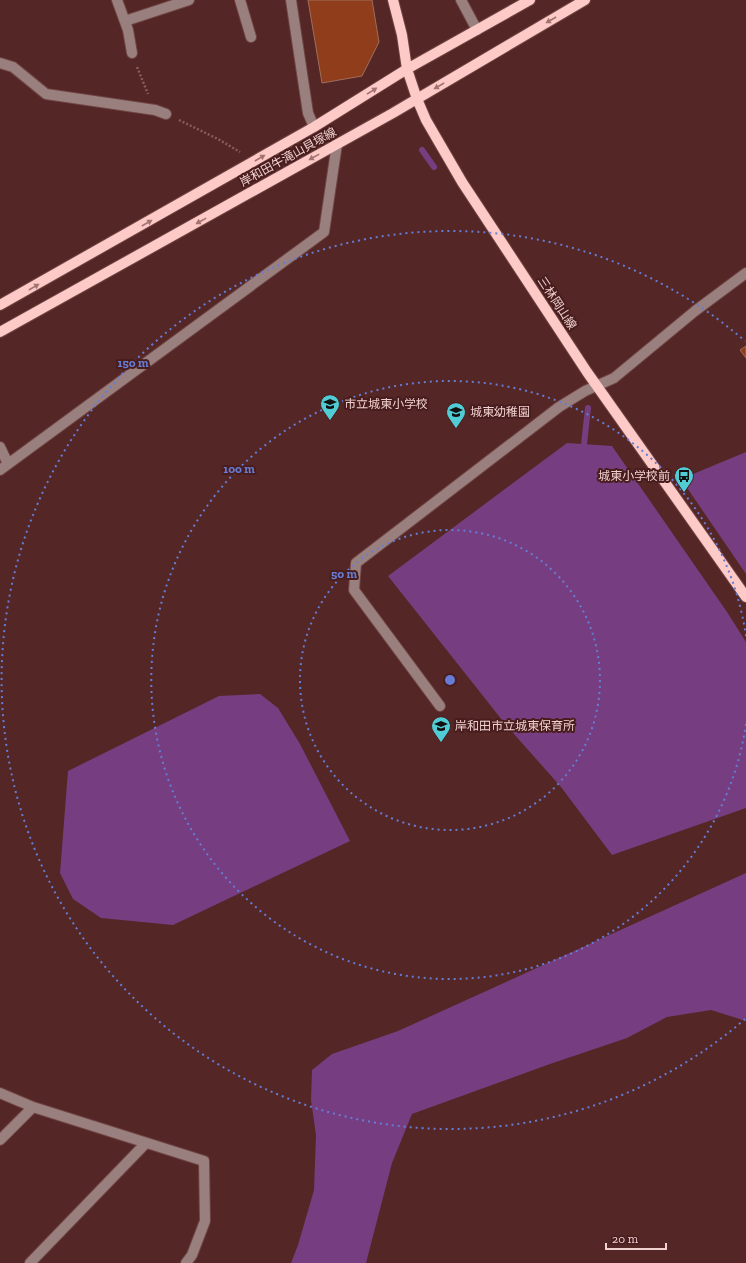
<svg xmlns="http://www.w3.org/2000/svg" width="746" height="1263" font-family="'Zilla Slab','Noto Sans JP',serif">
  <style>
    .water { fill: #763e80 }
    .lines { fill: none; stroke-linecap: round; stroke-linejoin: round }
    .stream { stroke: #763e80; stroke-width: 6 }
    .building { fill: #903d1b; stroke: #9f6e5c }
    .minor-casing { stroke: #704544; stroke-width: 12 }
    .major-casing { stroke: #704544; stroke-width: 12 }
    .path { stroke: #875e5d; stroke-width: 2.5; stroke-dasharray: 2 2; stroke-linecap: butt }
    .minor { stroke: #99807f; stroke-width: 10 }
    .major { stroke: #fdcac7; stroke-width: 10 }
    .oneway { fill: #a37372 }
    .ring { fill: none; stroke: #667cd5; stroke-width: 2; stroke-dasharray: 2 4 }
    .labels { text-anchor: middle; stroke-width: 4; stroke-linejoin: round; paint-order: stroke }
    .street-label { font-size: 12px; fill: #efd1cf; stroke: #491c1d }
    .poi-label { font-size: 12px; fill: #efd1cf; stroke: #491c1d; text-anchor: start }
    .centre { fill: #667cd5; stroke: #491c1d; stroke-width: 2 }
    .ring-label { font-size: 12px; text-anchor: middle; font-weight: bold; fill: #667cd5; stroke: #491c1d; stroke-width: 4; stroke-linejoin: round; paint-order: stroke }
  </style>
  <rect width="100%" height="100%" fill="#542626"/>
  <path class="water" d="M567,443l45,3 115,166 19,30v166l-134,47 -51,-68 -55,-62 -118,-149z
    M746,452v122l-65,-95z
    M260,694l18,14 22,36 50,97 -177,84 -72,-7 -28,-19 -13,-26 8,-102 151,-75z
    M746,873v148l-35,-11 -44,7 -40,21 -77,26 -138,50 -20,49 -26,100h-75l7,-18 16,-55 2,-55 -5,-35 1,-30 20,-16 66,-23z"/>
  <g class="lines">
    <path class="stream" d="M422,150l12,17
      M584,444l4,-36"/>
  </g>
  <path class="building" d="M308,0h64l7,42 -17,34 -40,7z
    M746,346v12l-6,-8z"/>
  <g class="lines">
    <g class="minor-casing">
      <path id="minor" d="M117,0l11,30 4,23
        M240,0l11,37
        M291,0l17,113 6,14
        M461,0l16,30
        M125,21l64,-21
        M0,63l13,4 33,27 109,16 11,4
        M0,447l8,17
        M0,470l324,-238 13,-88
        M440,706l-86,-116 2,-27 203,-156 26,-16 29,-13 81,-67 51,-38
        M0,1093l33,14 171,54 1,60 -13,34 -6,8
        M0,1140l33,-33
        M30,1263l116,-120"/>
    </g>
    <g class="major-casing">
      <path id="major" d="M393,0l9,35 5,34 10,30 9,21 36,62 125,190 159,225
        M0,305l314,-178 93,-58 123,-69
        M0,332l393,-219 192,-113"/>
    </g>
    <path class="path" d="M137,67l11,27
      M179,120l39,19 22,13"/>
    <use href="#minor" class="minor"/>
    <use href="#major" class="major"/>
  </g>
  <defs><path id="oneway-solid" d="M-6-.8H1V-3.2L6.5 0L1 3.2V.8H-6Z"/></defs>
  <g class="oneway">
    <use href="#oneway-solid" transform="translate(551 20) rotate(150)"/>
    <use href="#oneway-solid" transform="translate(439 86) rotate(150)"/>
    <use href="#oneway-solid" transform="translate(372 91) rotate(-32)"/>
    <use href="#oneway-solid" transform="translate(314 157) rotate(151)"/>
    <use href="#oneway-solid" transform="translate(260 158) rotate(-30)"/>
    <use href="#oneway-solid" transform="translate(201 221) rotate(151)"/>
    <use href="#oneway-solid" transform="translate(147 223) rotate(-30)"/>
    <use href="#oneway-solid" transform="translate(34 287) rotate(-30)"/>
  </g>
  <g class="ring">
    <circle cx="450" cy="680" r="150"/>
    <path d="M746 724A299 299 0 1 1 746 636"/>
    <path d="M745 1019A449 449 0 1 1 745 341"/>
  </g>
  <defs>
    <g id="school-pin" transform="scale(1)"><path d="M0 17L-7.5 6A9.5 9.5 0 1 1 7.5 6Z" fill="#51ccd4" stroke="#491c1d"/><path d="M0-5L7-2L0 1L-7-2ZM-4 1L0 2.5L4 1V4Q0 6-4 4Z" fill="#111"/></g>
    <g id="bus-pin" transform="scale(1)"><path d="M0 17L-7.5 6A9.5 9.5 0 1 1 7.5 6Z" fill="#51ccd4" stroke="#491c1d"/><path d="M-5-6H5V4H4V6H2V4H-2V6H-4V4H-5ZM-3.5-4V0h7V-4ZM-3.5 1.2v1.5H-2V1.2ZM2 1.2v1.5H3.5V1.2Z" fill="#111"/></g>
  </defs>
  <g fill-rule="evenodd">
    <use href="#school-pin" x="330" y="404"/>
    <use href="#school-pin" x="456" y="412"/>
    <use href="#bus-pin" x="684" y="476"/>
    <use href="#school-pin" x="441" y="726"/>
  </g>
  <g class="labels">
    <g class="street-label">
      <text transform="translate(288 157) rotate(-29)" y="4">岸和田牛滝山貝塚線</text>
      <text transform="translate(557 303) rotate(57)" y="4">三林岡山線</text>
    </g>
    <g class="poi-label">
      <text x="344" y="408">市立城東小学校</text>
      <text x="470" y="416">城東幼稚園</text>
      <text x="670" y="480" text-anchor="end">城東小学校前</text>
      <text x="455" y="730">岸和田市立城東保育所</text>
    </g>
  </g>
  <circle cx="450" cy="680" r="6" class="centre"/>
  <g class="ring-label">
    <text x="133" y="367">150 m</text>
    <text x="239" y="473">100 m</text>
    <text x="344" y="578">50 m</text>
  </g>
  <path d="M606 1243v6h60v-6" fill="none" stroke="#efd1cf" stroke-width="2"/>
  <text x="612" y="1243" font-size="12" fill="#efd1cf" stroke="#491c1d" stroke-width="3" paint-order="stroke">20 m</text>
</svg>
